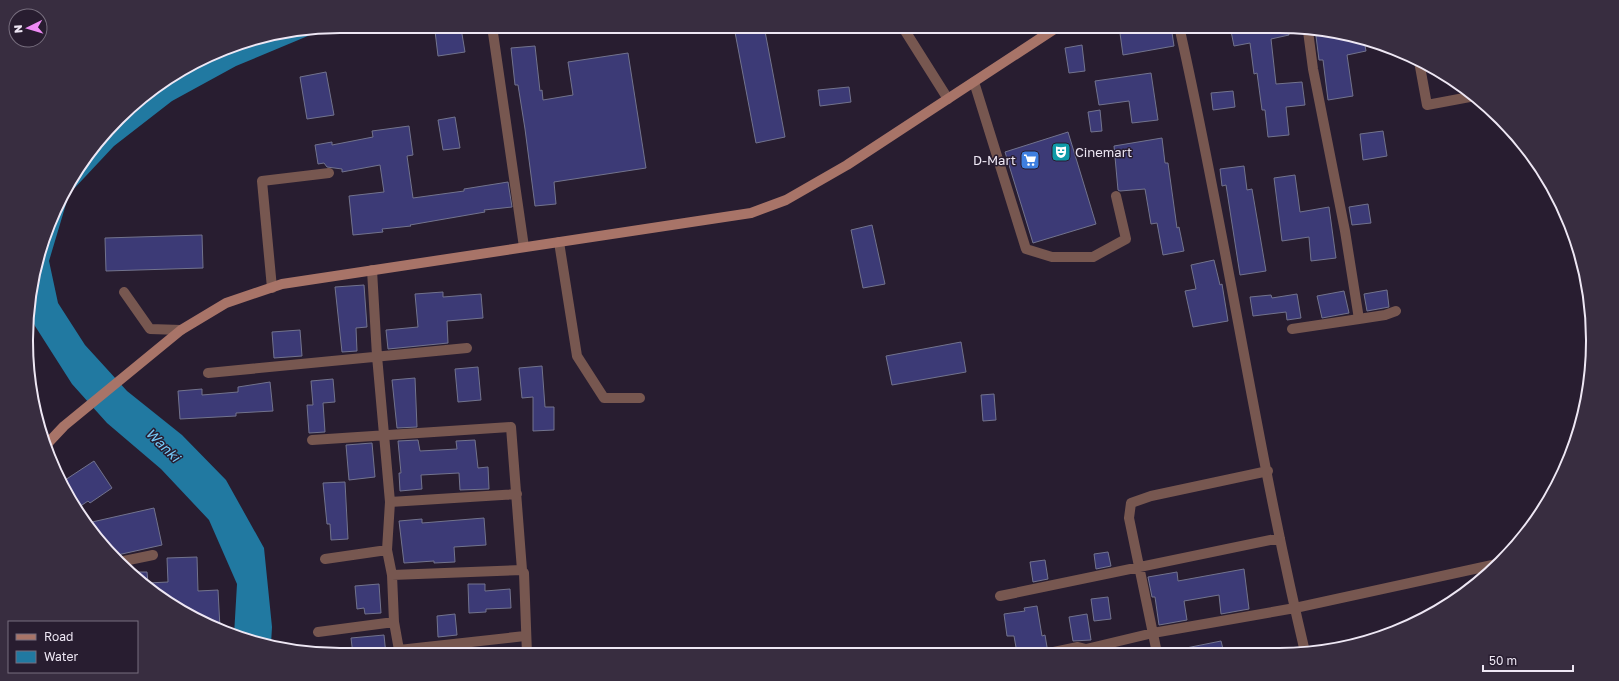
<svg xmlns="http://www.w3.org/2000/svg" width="1619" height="681" font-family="'Golos Text',sans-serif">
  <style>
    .water { fill: #2179a1 }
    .building { fill: #3c3a76; stroke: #72738d }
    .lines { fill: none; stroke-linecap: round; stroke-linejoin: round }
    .street { stroke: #775750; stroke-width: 10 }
    .secondary { stroke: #a87468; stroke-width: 10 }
    .labels { text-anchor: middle; stroke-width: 3; stroke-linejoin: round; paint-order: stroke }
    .poi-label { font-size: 13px; fill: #eee7f4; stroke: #281d30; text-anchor: start }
    .water-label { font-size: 14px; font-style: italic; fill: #75caf7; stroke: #281d30 }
    .rim { fill: none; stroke: #eee7f4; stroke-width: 2 }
  </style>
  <rect width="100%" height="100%" fill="#281d30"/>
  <path class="water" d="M327,28l-91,38 -64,35 -58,45 -45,48 -20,67 9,42 27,42 42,46 55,44 44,45 38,68 8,79 -1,17 -31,-6 -6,-3 3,-51 -28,-64 -48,-51 -54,-46 -35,-39 -37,-58 -6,-13v-14l14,-60 25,-56 65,-79 50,-36 56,-25z"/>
  <path class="building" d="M740,26h24l21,111 -29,6 -22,-116z
    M1119,26h52l3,20 -51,9z
    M1230,26l58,2 1,7 -18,4 5,45 26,-2 3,23 -19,2 3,28 -21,2 -3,-27h-3l-5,-37 -3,1 -4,-31 -16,3z
    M461,28l4,24 -27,4 -3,-25z
    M1327,34l37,6 2,11 -19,4 6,41 -25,4 -5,-40h-4l-3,-24z
    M1082,45l3,26 -16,2 -4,-25z
    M535,46l5,45 2,-1 1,10 30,-5 -5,-33 60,-9 18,115 -92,14 2,22 -21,2 -10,-77 -7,-44h-3l-4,-37z
    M326,72l8,43 -27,4 -7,-42z
    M1151,73l7,47 -26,3 -3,-22 -30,4 -4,-24z
    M849,87l2,15 -31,4 -2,-16z
    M1233,91l2,16 -22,3 -2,-17z
    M1100,110l2,21 -11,1 -3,-20z
    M455,117l5,31 -17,2 -5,-30z
    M409,126l4,29 -6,1 6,42 51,-7v-2l44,-7 4,25 -28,3 1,2 -75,13 1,1 -29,3 1,3 -30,3 -4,-39 35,-4 -4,-27 -38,7v-3l-15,-2 -3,-4 -6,1 -3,-19 17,-3v3l41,-8 -1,-6z
    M1383,131l4,25 -24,4 -3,-26z
    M1068,132l28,92 -63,19 -28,-91z
    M1162,138l3,25h3l9,65 2,-1 5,24 -21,4 -6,-32 -6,1 -6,-35 -25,2 -2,-1 -4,-44z
    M1244,166l3,24 5,-1 14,82 -26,4 -14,-90 -4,1 -2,-17z
    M1295,175l5,37 29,-5 7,51 -25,3 -2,-24 -27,4 -8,-63z
    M1368,204l3,19 -19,2 -3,-18z
    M872,225l13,59 -22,4 -12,-58z
    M202,235l1,33 -97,3 -1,-33z
    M1214,260l6,25 2,-1 6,37 -35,6 -8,-36 11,-2 -5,-24z
    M364,285l3,42 -11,1 1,23 -15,1 -7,-65z
    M1387,290l2,17 -22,4 -3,-17z
    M1344,291l5,22 -27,5 -5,-22z
    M443,292v5l38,-3 2,24 -36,3 1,22 -60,6 -2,-19 32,-3 -3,-33z
    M1297,294l4,24 -14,2 -1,-8 -33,4 -3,-19 21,-2 1,3z
    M300,330l2,26 -28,2 -2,-26z
    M961,342l5,30 -74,13 -6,-29z
    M542,366l3,41h9v23l-21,1v-34l-11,1 -3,-30z
    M478,367l3,33 -23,2 -3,-33z
    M415,378l2,49 -20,1 -5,-48z
    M333,379l2,23 -12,1 2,29 -16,1 -2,-28h6l-2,-24z
    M270,382l3,29 -37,2v3l-56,3 -2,-28 24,-2v6l36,-3v-5z
    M994,394l2,26 -13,1 -2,-26z
    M418,440l2,11 37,-2 -1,-8 19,-1 3,28 10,-1 1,22 -29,1 -1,-17 -38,2 1,14 -22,2 -1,-18h2l-3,-32z
    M372,443l3,34 -26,3 -3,-35z
    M94,461l18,27 -22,15 -2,-2 -12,8 -8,-11 -6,-16z
    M345,482l3,57 -17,1 -1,-16h-3l-4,-41z
    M154,508l8,37 -49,11 -18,-21 -3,-13z
    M484,518l2,27 -32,2 1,15 -21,1v-2l-30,2 -5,-42 23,-2v4z
    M1108,552l3,14 -15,3 -2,-15z
    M197,557l1,34 20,-1 2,38 -71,-38 -19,-18h17l1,11 20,-1 -1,-24z
    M1045,560l3,19 -15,3 -3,-20z
    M1244,569l5,40 -28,5 -2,-19 -35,6 3,19 -28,5 -4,-28h-3l-4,-20 29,-5 1,9z
    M379,584l2,29 -16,1 -1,-6 -7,1 -2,-23z
    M468,584h17v7l25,-2 1,19 -25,1v3l-17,1z
    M1108,597l3,22 -17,2 -3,-22z
    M1037,606l5,30 3,-1 2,12 -3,3 -27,3 -3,-17h-7l-3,-22 21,-3 -1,-3z
    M455,614l2,21 -19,2 -1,-21z
    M1087,614l4,26 -18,1 -4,-24z
    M384,635l2,20h-33l-2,-17z
    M1221,641l3,12h-38v-5z"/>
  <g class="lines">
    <path class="street" d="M492,26l32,221
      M902,26l46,73
      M1179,26c47,208 77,419 126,626
      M1419,61l8,44 48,-9
      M974,82l52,167 26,8h41l33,-18 -10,-43
      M559,242l18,114 27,42h36
      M372,270l5,86 13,146 -3,48 5,25 2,47 5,28v5
      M272,288l-10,-107 67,-8
      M124,292l26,37 31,1
      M1359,319l26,-4 11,-4
      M1292,329l67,-10 -14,-88 -32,-162 -5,-38
      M208,373l259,-25
      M312,440l199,-13 11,143 2,3 3,81
      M390,502l127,-8
      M325,559l62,-9
      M119,562l34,-7
      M392,575l130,-5
      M1000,596l280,-58
      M318,632l76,-10
      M399,650l126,-14
      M1049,653l29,-6 8,2 67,-16 142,-25 202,-44
      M1157,653l-28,-135 2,-15 20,-7 117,-25"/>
    <path class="secondary" d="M48,443l16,-17 117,-96 45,-27 56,-19 469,-71 35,-13 61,-35 212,-139"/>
  </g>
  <defs>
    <g id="theatre-square" transform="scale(1)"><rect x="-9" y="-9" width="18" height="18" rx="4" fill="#0f9aa8" stroke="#281d30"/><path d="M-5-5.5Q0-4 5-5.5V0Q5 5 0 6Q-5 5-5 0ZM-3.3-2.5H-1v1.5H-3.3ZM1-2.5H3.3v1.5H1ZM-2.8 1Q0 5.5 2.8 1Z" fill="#fff"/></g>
    <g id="supermarket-square" transform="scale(1)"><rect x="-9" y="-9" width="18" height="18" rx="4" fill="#3f7fe0" stroke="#281d30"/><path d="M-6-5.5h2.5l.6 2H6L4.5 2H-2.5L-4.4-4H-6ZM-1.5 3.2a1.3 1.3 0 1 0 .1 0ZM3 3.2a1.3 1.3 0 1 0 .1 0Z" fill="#fff"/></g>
  </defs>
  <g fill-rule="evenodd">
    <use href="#theatre-square" x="1061" y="152"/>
    <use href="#supermarket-square" x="1030" y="160"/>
  </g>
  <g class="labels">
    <g class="poi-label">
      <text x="1075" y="157">Cinemart</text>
      <text x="1016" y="165" text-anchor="end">D-Mart</text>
    </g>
    <g class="water-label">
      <text transform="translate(163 445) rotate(44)" y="5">Wanki</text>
    </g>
  </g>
  <path d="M0 0H1619V681H0ZM340 33H1279A307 307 0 0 1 1586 340V341A307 307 0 0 1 1279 648H340A307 307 0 0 1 33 341V340A307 307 0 0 1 340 33Z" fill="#382d40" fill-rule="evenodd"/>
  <path class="rim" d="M340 33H1279A307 307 0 0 1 1586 340V341A307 307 0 0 1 1279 648H340A307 307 0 0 1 33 341V340A307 307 0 0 1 340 33Z"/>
  <rect x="8" y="621" width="130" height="52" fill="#281d30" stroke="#776e7e"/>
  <rect x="16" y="634" width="20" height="6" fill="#a87468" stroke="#776e7e"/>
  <text x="44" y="641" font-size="12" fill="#eee7f4">Road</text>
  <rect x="16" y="651" width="20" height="12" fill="#2179a1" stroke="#776e7e"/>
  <text x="44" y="661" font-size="12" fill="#eee7f4">Water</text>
  <g transform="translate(28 28) rotate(265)"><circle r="19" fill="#281d30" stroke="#776e7e"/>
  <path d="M0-3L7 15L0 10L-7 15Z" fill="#ef8bf6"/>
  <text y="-6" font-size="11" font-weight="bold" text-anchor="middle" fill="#eee7f4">N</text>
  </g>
  <path d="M1483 665v6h90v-6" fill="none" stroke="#eee7f4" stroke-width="2"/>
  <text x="1489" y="665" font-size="12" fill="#eee7f4" stroke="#281d30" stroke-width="3" paint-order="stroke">50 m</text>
</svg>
